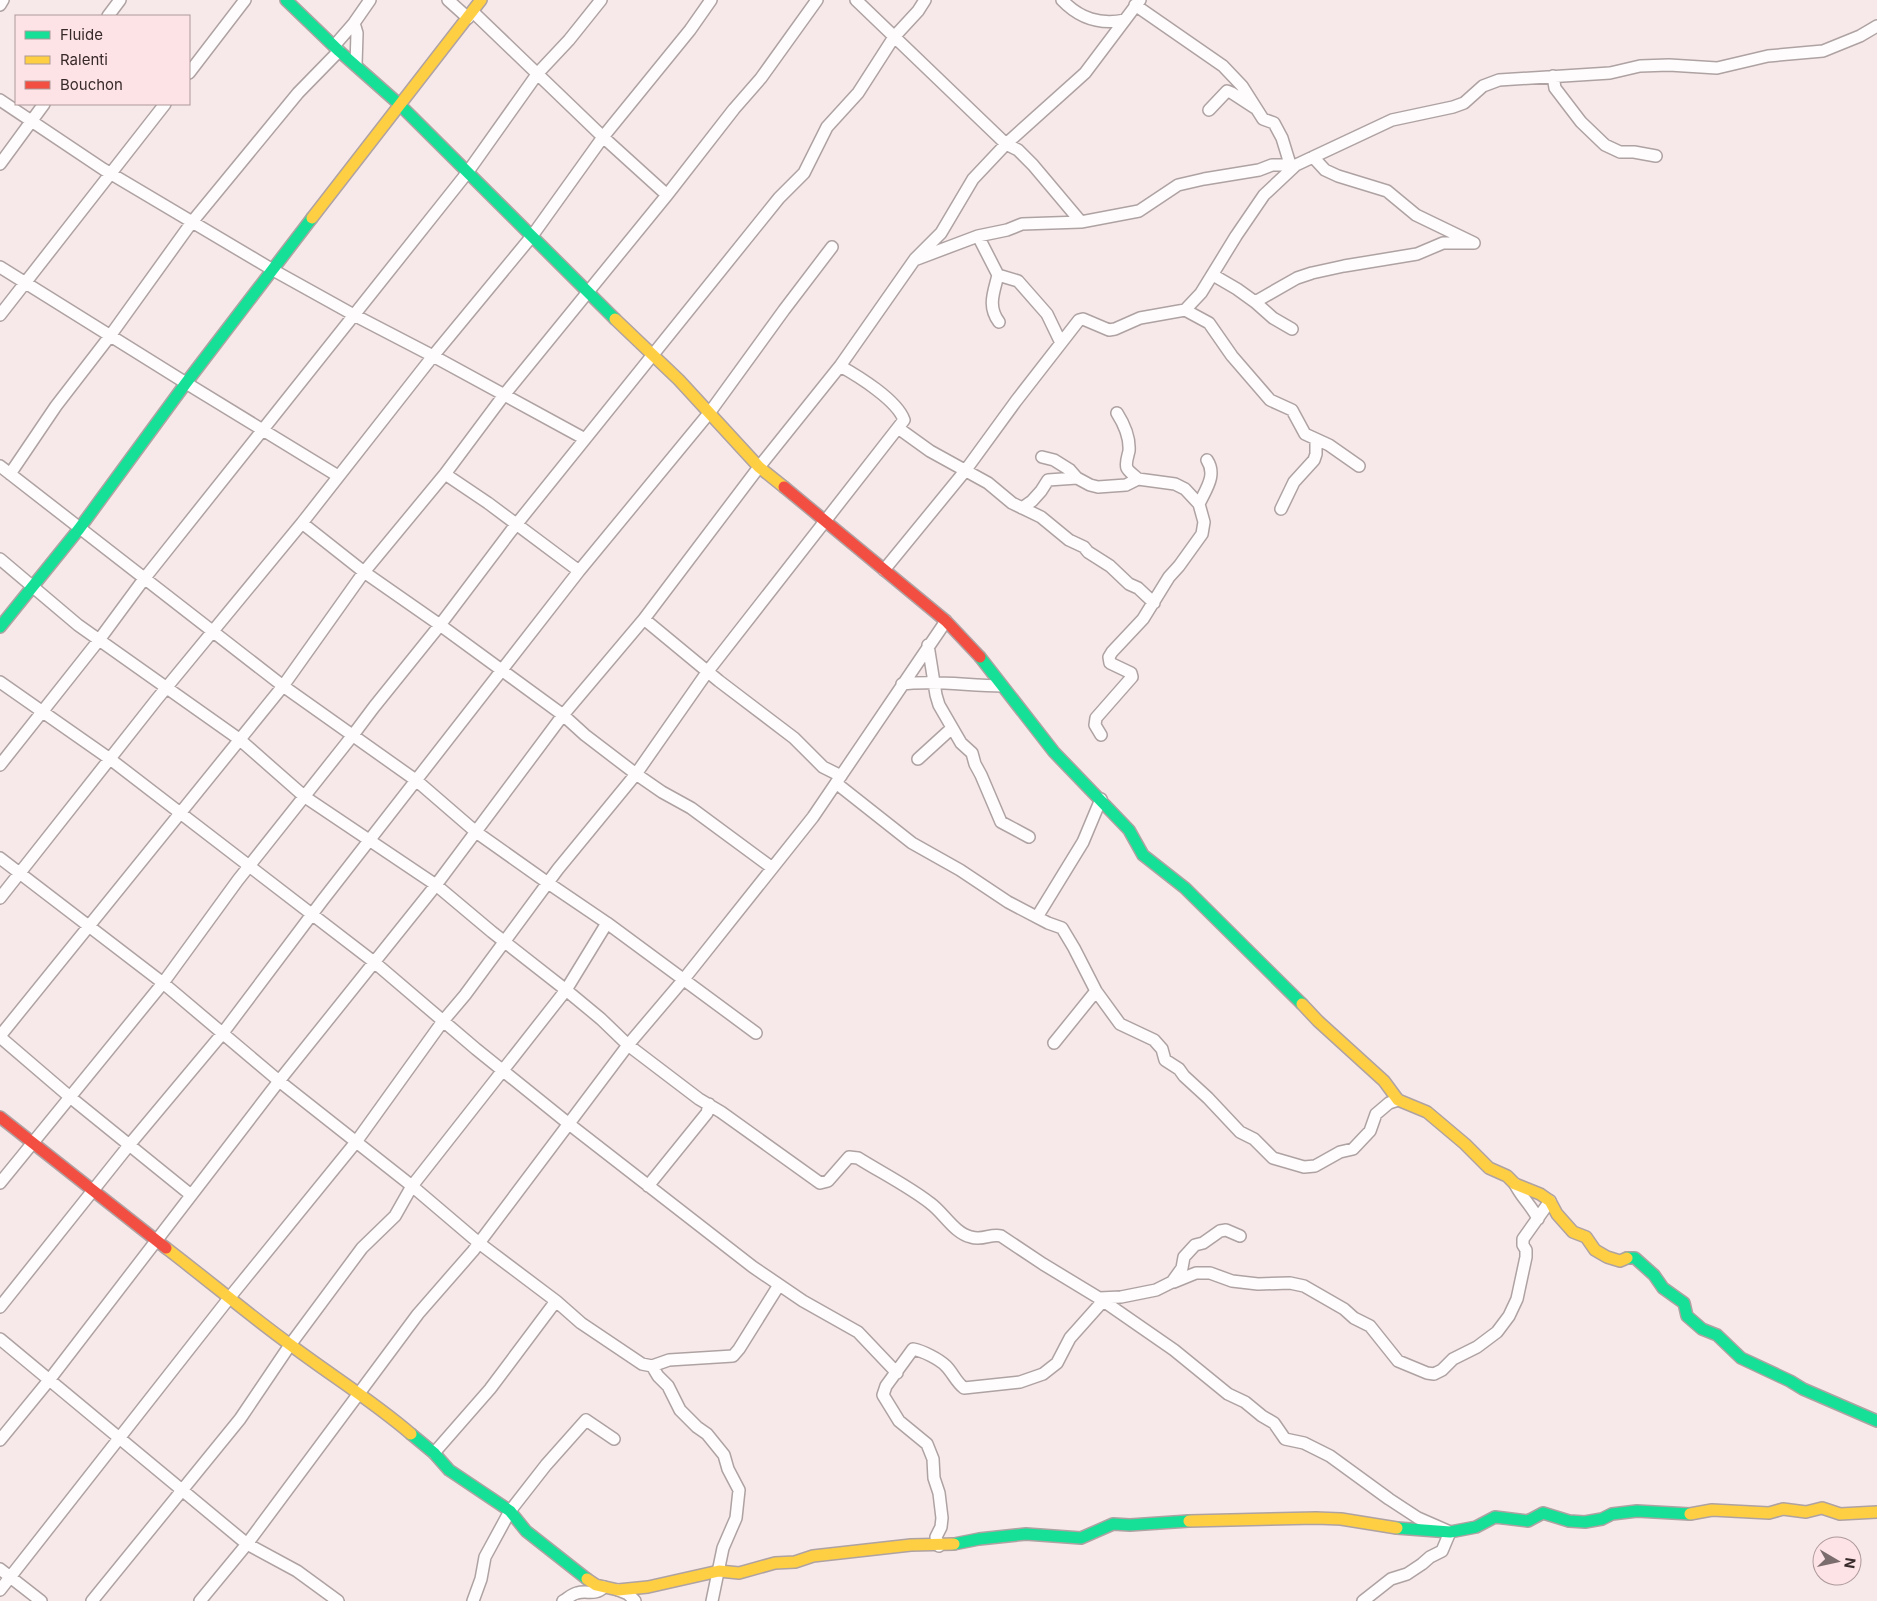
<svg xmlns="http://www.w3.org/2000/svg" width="1877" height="1601" font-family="Inter,sans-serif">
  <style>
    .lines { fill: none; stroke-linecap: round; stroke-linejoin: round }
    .street-casing { stroke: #afa2a3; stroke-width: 14 }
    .fast-casing { stroke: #afa2a3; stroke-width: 14 }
    .slow-casing { stroke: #afa2a3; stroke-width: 14 }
    .jam-casing { stroke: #afa2a3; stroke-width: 14 }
    .street { stroke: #fefcfc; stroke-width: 11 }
    .fast { stroke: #16e098; stroke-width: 11 }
    .slow { stroke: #ffcf43; stroke-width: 11 }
    .jam { stroke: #f24e42; stroke-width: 11 }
  </style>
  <rect width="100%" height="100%" fill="#f7e9ea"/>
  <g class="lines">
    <g class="street-casing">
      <path id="street" d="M448,0l20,18
        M856,0l150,144 12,6 15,15 48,57
        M1062,0c18,19 38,25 63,20
        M0,5l3,-5
        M1135,5l88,61 19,20 21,33 11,4 8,15 8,26
        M473,12l130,125 64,58
        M108,16l12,-16
        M354,23l3,10 -1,32
        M334,46l20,-23 16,-23
        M189,73l56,-73
        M1553,76l2,12 26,34 24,23 15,7h14l22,4
        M0,100l103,69 170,101 81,45 79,41 152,83
        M1209,110l18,-19 5,2 23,15
        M1313,157l12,13 13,6 49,15 29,24 58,28
        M0,164l44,-60
        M978,236l20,39 20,6 29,33 14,29
        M917,259l61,-23 29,-6 15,-6 59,-2 58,-11 39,-26 26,-6 55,-9 13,-5h24
        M0,267l186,116 152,93
        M998,275c-4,17 -11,31 1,47
        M1213,275l24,14 18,13 42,-24 15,-5 32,-7 73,-12 26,-11h31
        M1255,302l18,16 19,11
        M1185,310l24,13 23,33 38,44 22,10 13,24 24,11 30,21
        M0,315l165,-211
        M1117,413c7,11 13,25 12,38 -1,5 -4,12 -2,17 1,3 8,8 11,11
        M898,428l32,23 58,32 24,20 29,14 28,23 15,7 4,5 22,14 19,18 9,4 16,15
        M1042,457l12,3 16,10 7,8 13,7 8,2 28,-2 12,-6 37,5 10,5 14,15c7,-15 18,-29 8,-44
        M0,466l283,220 134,95 59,51 72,51 59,40 149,110
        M10,474l46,-68 54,-70 82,-114 106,-129 41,-42
        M445,474l43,29 91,68
        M1022,508l10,-7 9,-10 7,-11 29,-2
        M1281,509l13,-27 20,-22 2,-6v-14
        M302,523l62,49 76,53 123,90 22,20 51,39 26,18 29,16 80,59
        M0,559l78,66 161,114 66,58 131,88 56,47 74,58 35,29 27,26 71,54 22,13 99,71 8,-2 21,-24 9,1c24,15 50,28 72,45 14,10 24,30 41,34 12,4 20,-4 30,-1l42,28 56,34 22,-1 35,-7 16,-8 10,-14 2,-11 11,-12 8,-2 17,-12 6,-1 14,6
        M884,570l81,-99 51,-70 63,-81 4,-1 26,11 6,-1 25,-11 45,-8 16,-17 35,-57 28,-41 32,-30 96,-45 61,-13 11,-4 19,-17 16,-6 111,-7 30,-7 29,-1 48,3 51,-12 55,-5 37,-15 17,-10
        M644,619l75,62 75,57 29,29 18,9
        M928,645l8,50 3,10 22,38 11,10 3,11 6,11 20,47 28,15
        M0,682l110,77 264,203 102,87 93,75 184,143 50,34 55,31 39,41
        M902,684c34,-4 67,2 100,2
        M1101,735l-6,-10 1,-7 36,-41 -1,-4 -21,-10 -1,-6 3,-5 31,-33 26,-42 10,-11 23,-32 2,-12 -5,-18
        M918,759l34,-31
        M0,765l99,-125 45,-61 323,-406 71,-100 31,-33 32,-40
        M836,783l76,60 48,27 48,32 40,21 14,5 12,20 22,43 24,33 34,16 8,9 3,11 14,9 5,7 24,22 32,34 14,7 19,19 31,9 11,-1 25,-14 13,-3 17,-18 6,-17 13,-11 9,-3
        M0,858l163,125 116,98 133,105 -17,30 -33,32 -72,97 -50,74 -148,182
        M0,898l157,-199 145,-176 131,-167 99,-120 71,-99 87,-107 21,-30
        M1037,917l46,-75 18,-43
        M607,923l-41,67 -154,196 67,57 77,58 25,22 61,41 10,2 17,-6 64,-4 6,-7 40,-64
        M0,1036l283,-350 81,-114 81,-98 59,-79 163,-200 67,-86 27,-31 56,-78
        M0,1037l70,60 121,98
        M1054,1043l42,-52
        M0,1183l163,-200 75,-103 115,-145 21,-28 66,-82 71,-94 268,-333 25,-25 23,-46 31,-34 36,-56 24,-26 7,-11
        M1515,1184c6,13 17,22 23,35
        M648,1186l59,-73 2,-9
        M1174,1282l22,-9h14l22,8 26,3 32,-1 14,3 40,23 10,9 16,8 28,35 29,12 7,1 8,-4 11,-11 24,-12 20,-15 12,-16 8,-17 9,-42v-7l-3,-5v-6l27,-38
        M1099,1298l75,52 54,44 17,8 17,14 12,7 11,16 19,4 26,13 59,43 29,19 32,14 -8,19 -12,6 -8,7 -15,10 -16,5 -28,22
        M0,1307l130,-163 92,-110 100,-133 257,-330 131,-159 74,-102 48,-63
        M0,1339l247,205 50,27 41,30
        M652,1366l6,10 10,10 12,24 17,17 10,7 17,21 4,14 11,21 -3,28 -13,30 -11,53
        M0,1440l50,-61 229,-298 157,-196 127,-170 81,-96 115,-152 81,-101 75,-107 26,-26 32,-54 33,-35 79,-71 55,-73
        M434,1453l56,-64 66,-88
        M939,1546l-3,-9 5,-10 1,-9 -3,-25 -5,-15 -1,-19 -6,-15 -28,-23 -16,-26 3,-9 27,-37c10,2 26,10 33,17 7,7 10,16 18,22l56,-6 23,-8 14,-11 13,-25 33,-37
        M0,1569l41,32
        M0,1590l230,-293 126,-155 87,-121 22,-26 93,-126 78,-95 72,-103 196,-251c-7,-20 -46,-44 -64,-54
        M618,1590l10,4 7,7
        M200,1601l47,-57 171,-230 55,-63 155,-206 56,-66 129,-162 133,-196
        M473,1601l8,-22 4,-22 25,-46 36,-46 40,-45 28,19
        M563,1601c4,-2 9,-7 14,-8 10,-3 18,3 27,-6"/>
    </g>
    <g class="fast-casing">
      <path id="fast" d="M286,0l53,51 60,53 216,215
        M0,627l79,-98 107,-146 126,-165
        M980,657l74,95 75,78 14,25 42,33 117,116
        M1627,1258h8l19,17 9,13 21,15 3,13 15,13 15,6 24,23 49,23 13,8 74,32
        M411,1434l23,19 15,17 61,41 16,20 61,48
        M1397,1528l53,4 26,-5 19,-10 33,4 15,-8 26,8 16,1 17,-3 10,-5 25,-3 53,3
        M954,1544l25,-5 47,-5 55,4 32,-14 17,1 59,-4"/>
    </g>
    <g class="slow-casing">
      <path id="slow" d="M312,218l169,-218
        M615,319l64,61 80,87 25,20
        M1302,1004l16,17 66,60 14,19 29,12 38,32 24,24 18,8 8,8 25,10 10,7 7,13 16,18 13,5 9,13 12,7 13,4 7,-3
        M166,1248c42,32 83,67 126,98 40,30 82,56 119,88
        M1690,1514l22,-4 57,3 14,-4 23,3 16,-4 18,6 37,-2
        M1189,1521l127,-3 25,1 56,9
        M587,1579l9,6 22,5 30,-3 71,-16 20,2 36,-10 20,-1 18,-6 98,-11 43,-1"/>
    </g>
    <g class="jam-casing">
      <path id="jam" d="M784,487l162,134 34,36
        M0,1117l166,131"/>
    </g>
    <use href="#street" class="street"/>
    <use href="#fast" class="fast"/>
    <use href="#slow" class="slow"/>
    <use href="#jam" class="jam"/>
  </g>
  <rect x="15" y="15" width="175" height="90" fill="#fde3e5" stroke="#ae999a"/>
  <rect x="25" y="31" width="25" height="8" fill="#16e098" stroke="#ae999a"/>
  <text x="60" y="40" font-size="15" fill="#38292a">Fluide</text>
  <rect x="25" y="56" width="25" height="8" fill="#ffcf43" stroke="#ae999a"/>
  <text x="60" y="65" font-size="15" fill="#38292a">Ralenti</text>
  <rect x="25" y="81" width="25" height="8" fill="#f24e42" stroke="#ae999a"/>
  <text x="60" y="90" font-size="15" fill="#38292a">Bouchon</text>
  <g transform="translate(1837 1561) rotate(99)"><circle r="24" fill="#fde3e5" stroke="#ae999a"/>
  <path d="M0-4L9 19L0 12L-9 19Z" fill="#7b6c6d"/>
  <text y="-8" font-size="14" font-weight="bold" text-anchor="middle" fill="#38292a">N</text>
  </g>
</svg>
